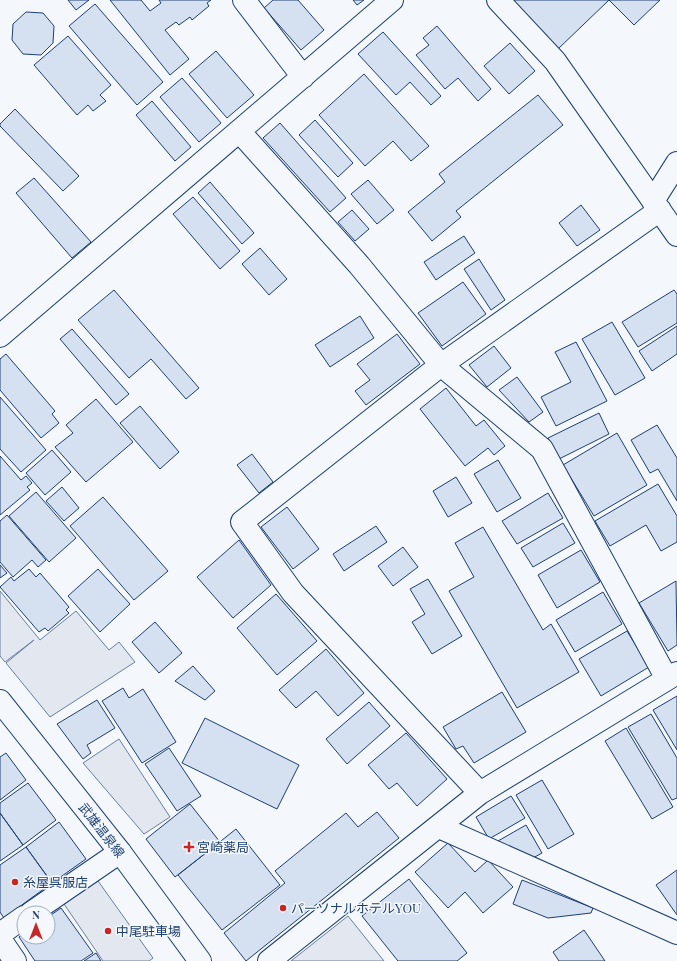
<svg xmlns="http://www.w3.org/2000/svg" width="677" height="961" font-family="'Playfair Display','Noto Sans JP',serif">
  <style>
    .parking { fill: #e3e8f0; stroke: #687fa3 }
    .building { fill: #d5e0f0; stroke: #1d3f73 }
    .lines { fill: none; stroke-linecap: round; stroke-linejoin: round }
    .street-casing { stroke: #1d3f73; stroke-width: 24 }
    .secondary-casing { stroke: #1d3f73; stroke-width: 24 }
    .street { stroke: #f4f7fb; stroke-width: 22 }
    .secondary { stroke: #f4f7fb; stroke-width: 22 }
    .poi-dot { fill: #c62828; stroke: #f4f7fb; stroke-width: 1.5 }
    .labels { text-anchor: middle; stroke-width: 3; stroke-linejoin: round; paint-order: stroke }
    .street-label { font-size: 13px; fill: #1d3f73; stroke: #f4f7fb }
    .poi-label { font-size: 13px; fill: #1d3f73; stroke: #f4f7fb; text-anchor: start }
  </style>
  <rect width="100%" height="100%" fill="#f4f7fb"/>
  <path class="parking" d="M0,591l40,49 36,-29 33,39 10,-8 16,20 -85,55 -44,-54 28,-23 -29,22 -5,-6z
    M119,739l51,78 -26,17 -61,-71z
    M98,881l55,77 -4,3h-46l-39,-57z
    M348,916l36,45h-93z"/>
  <path class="building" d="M68,0h21l-13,10z
    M110,0h31l9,11 11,-8 -2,-3h52l-4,3 2,3 -17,14 -2,-3 -11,8 -3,-3 -11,8 24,29 -19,16z
    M273,0h25l26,30 -23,20 -37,-42z
    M353,0h11l-7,5z
    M511,0h98l-51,49z
    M609,0h51l-26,25z
    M95,4l68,78 -26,23 -68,-79z
    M26,12l17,1 11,13 -1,17 -12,12 -18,-1 -11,-14 1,-16z
    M437,26l54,63 -13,12 -20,-23 -13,11 -29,-34 13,-10 -6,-7z
    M383,32l58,64 -10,9 -21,-23 -14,13 -38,-41z
    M68,36l43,49 -11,10 6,6 -13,10 -5,-6 -11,10 -43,-50z
    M510,43l25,28 -26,23 -25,-28z
    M216,51l38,44 -27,23 -38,-44z
    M364,74l65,72 -18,15 -18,-20 -28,25 -46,-51z
    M182,78l39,45 -22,19 -39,-45z
    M538,95l25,30 -107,86 5,6 -29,24 -24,-29 37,-30 -6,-8z
    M152,101l39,46 -16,14 -39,-46z
    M15,109l64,67 -16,15 -63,-65v-2z
    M315,120l38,43 -15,14 -39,-42z
    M280,123l66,75 -16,14 -67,-74z
    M34,178l57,64 -19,16 -56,-65z
    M368,180l26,30 -17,14 -26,-30z
    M210,182l44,51 -12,11 -44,-51z
    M193,197l47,54 -20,18 -47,-55z
    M581,205l19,25 -23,16 -18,-23z
    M352,210l17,19 -14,12 -17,-19z
    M464,236l11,17 -39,27 -12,-18z
    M260,248l27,31 -18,16 -27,-31z
    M479,259l26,41 -14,10 -27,-41z
    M463,282l23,32 -44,32 -24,-33z
    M114,290l85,98 -13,11 -35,-40 -22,19 -51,-58z
    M674,290l3,4v29l-39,24 -16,-25z
    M360,316l14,22 -44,29 -15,-22z
    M612,322l33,56 -30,17 -33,-56z
    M677,326v28l-25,17 -13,-20z
    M72,329l57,65 -13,11 -56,-66z
    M397,334l23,30 -54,41 -11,-14 15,-11 -13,-16z
    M576,342l31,59 -51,25 -15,-29 30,-15 -16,-30z
    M494,346l17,22 -24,19 -18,-22z
    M6,354l49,57 -3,3 7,9 -18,15 -41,-48v-31z
    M517,377l26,35 -14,10 -30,-32z
    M446,388l30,38 8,-6 21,26 -11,9 -6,-7 -23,18 -45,-57z
    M0,397l46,53 -25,22 -21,-23z
    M96,399l37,43 -47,40 -31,-35 18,-14 -7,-8z
    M140,406l39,46 -19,17 -40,-46z
    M599,413l10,21 -50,25 -11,-21z
    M657,425l20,33v43l-19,-32 -8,4 -19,-33z
    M617,433l30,52 -53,31 -31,-51z
    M52,450l19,22 -26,23 -19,-22z
    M252,454l21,28 -14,11 -22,-28z
    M0,456l21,24 5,-4 6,7 -5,4 3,3 -30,25z
    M498,460l23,38 -24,14 -23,-38z
    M456,477l16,26 -24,14 -15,-26z
    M658,484l19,32v26l-16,9 -15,-26 -36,21 -15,-25z
    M62,487l17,21 -15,13 -18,-20z
    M36,492l40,46 -27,24 -40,-46z
    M548,493l15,25 -46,26 -15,-23z
    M103,497l65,74 -34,29 -64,-74z
    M287,507l32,42 -26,20 -32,-42z
    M7,515l39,45 -8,7 -6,-7 -19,17 -13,-15v-41z
    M563,523l12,20 -42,24 -12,-19z
    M376,526l11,16 -43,29 -11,-17z
    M483,527l60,103 8,-6 28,48 -62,36 -68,-117 25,-14 -19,-34z
    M239,540l32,45 -38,33 -36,-41z
    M403,547l15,20 -25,19 -15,-20z
    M581,550l19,32 -43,26 -19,-33z
    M0,565l7,8 -7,5z
    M29,569l7,8 4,-4 29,34 -3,3 3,3 -21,18 -3,-3 -6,4 -39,-45 11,-10 3,4z
    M98,569l32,35 -30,28 -32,-36z
    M428,579l34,57 -30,18 -20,-32 13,-8 -15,-25z
    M676,581l1,64 -9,6 -29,-48z
    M603,592l19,32 -47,28 -19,-32z
    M276,594l41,47 -40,34 -40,-47z
    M155,622l27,31 -23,20 -27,-31z
    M627,631l22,36 -48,29 -22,-37z
    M326,649l38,44 -26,23 -22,-25 -20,17 -17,-18z
    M193,666l22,25 -10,9 -30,-19z
    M123,688l6,10 14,-9 33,53 -34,21 -40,-62z
    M502,692l24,40 -52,31 -11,-17 -7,3 -13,-22z
    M677,696v54l-24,-40z
    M97,700l18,28 -28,17 4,8 -8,6 -26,-35z
    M369,702l21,24 -43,38 -21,-25z
    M651,714l26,44v40l-5,2 -44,-73z
    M205,718l94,47 -22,44 -95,-46z
    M626,728l47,79 -21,12 -47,-78z
    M406,733l41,46 -30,27 -20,-23 -8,6 -21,-24z
    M169,748l32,48 -24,15 -32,-47z
    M6,753l20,27 -26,20v-43z
    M542,780l32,54 -26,15 -32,-54z
    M28,783l28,37 -33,25 -23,-32v-10z
    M511,796l14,22 -36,21 -13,-22z
    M190,804l30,38 -45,35 -29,-38z
    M377,812l22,26 -153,123 -22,-28 61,-50 -10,-12 71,-58 12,14z
    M0,813l23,32 -23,16z
    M59,822l27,37 -34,24 -26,-36z
    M526,825l16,28 -9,5 -35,-17z
    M236,829l44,56 -58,45 -44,-55z
    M448,843l27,29 13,-12 25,27 -30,26 -18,-21 -17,16 -33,-36z
    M26,847l26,36 -48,35 -4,-6v-47z
    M677,870v45l-21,-30z
    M409,879l58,74 -10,8h-59l-36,-45z
    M522,880l71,28 -2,5 -43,5 -35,-14z
    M61,908l32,45 -12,8h-46l-16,-24 5,-4v4h24v-20z
    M584,930l21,31h-46l-6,-9z
    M96,953l5,8h-17z"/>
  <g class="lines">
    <g class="street-casing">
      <path id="street" d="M244,0l59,77
        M498,0l57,61 122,174
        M239,131l120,134 82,100 101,84 125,230
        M653,201l24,-38
        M0,336l392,-336
        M480,793l-187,-200 -51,-71 199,-157 219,-155
        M439,827l238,106
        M31,913l89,-61
        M0,934l24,-17
        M0,939l15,22
        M269,961l211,-168 197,-120"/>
    </g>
    <g class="secondary-casing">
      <path id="secondary" d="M0,701l120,151 80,109"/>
    </g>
    <use href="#street" class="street"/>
    <use href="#secondary" class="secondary"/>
  </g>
  <g class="poi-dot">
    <path d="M187 841h4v4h4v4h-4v4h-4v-4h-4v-4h4z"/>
    <circle cx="15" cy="882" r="4"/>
    <circle cx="283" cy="908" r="4"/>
    <circle cx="108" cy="931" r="4"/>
  </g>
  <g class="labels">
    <g class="street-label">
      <text transform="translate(102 830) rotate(52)" y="5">武雄温泉線</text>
    </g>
    <g class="poi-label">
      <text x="197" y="852">宮崎薬局</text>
      <text x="23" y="887">糸屋呉服店</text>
      <text x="291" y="913">パーソナルホテルYOU</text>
      <text x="116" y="936">中尾駐車場</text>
    </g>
  </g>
  <g transform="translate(36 925)"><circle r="19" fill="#f4f7fb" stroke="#9eadc5"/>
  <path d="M0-3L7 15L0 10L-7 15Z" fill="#c62828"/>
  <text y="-6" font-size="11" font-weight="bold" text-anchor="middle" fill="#1d3f73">N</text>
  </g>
</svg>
